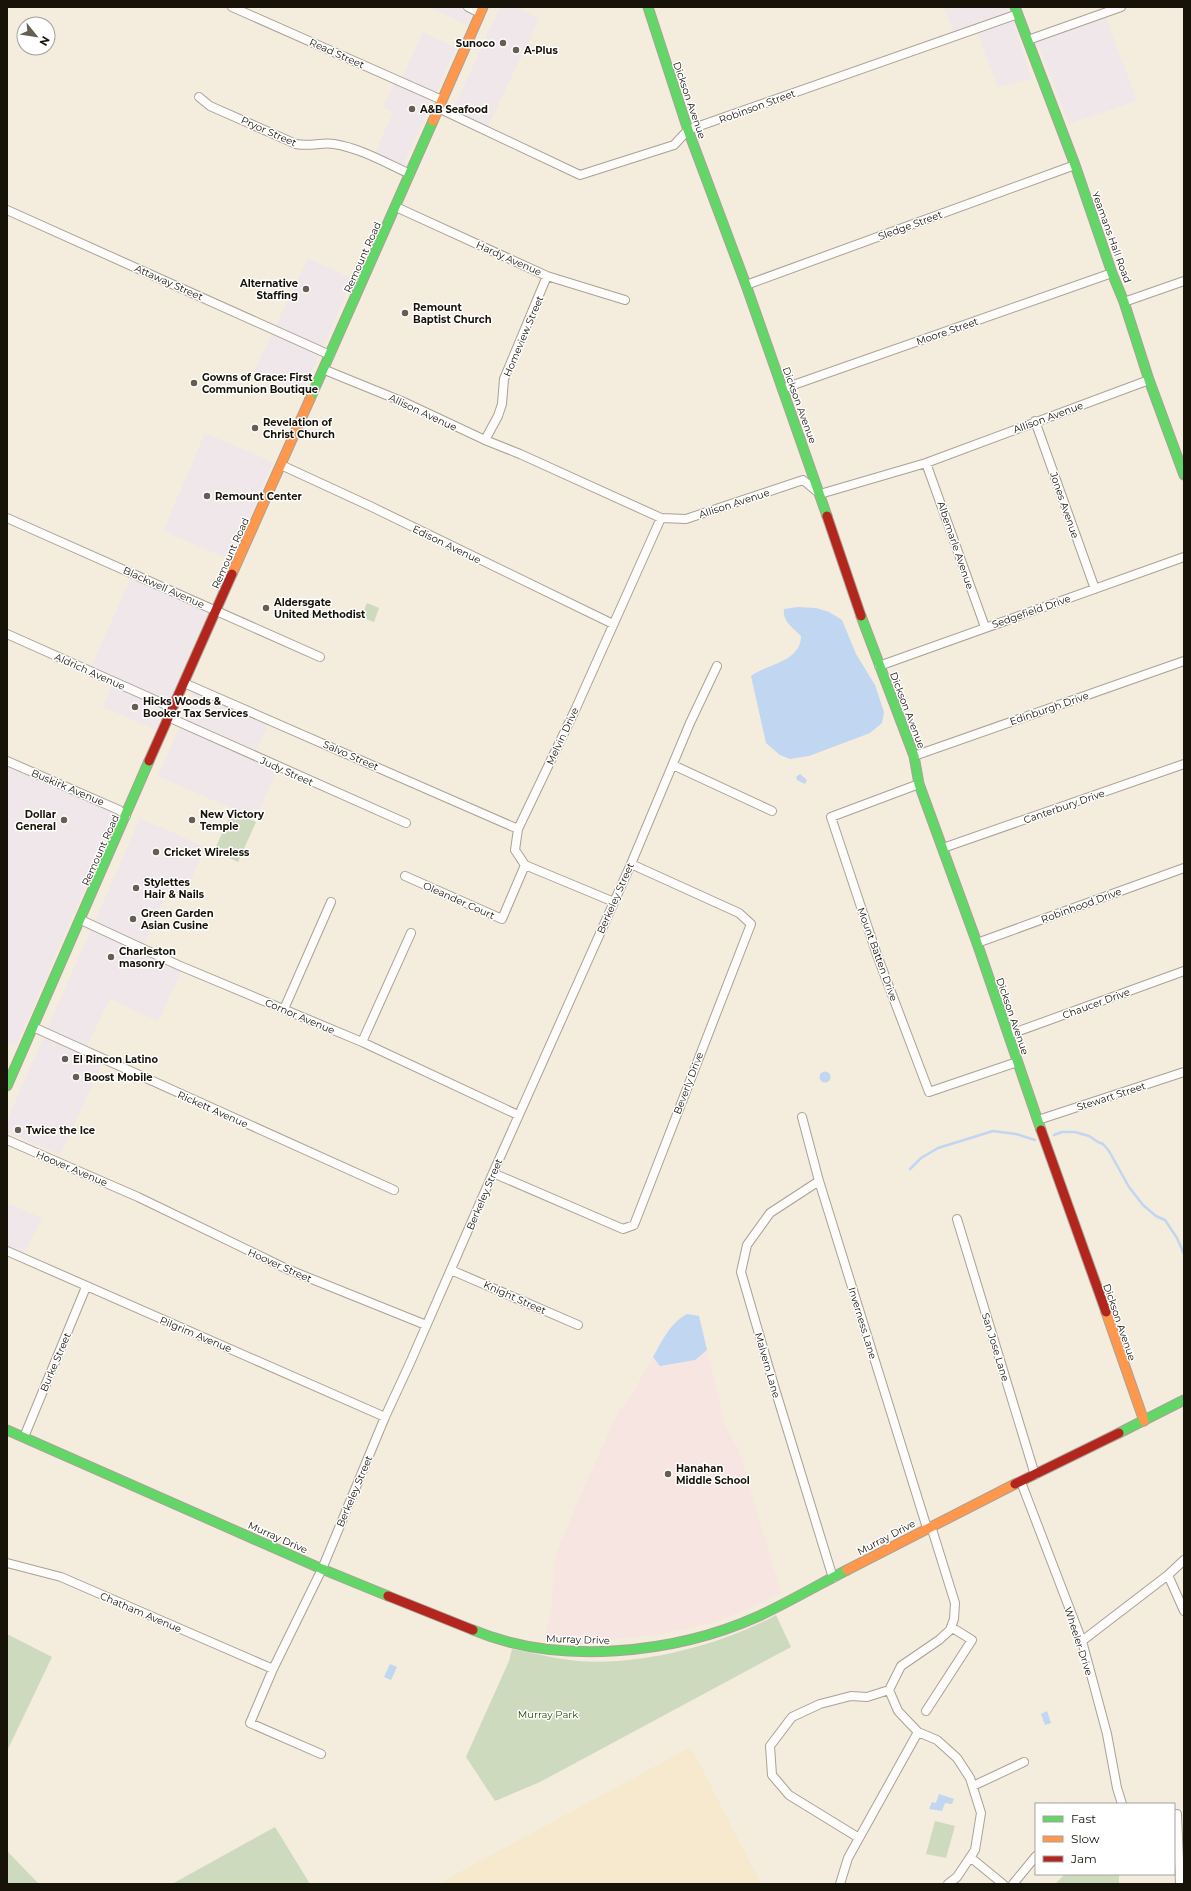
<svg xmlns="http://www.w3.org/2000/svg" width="1191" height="1891" font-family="Montserrat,sans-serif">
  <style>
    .commercial { fill: #f0e7eb }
    .built { fill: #f6e9cd }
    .education { fill: #f7e5e2 }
    .green { fill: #cedabe }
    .water { fill: #c1d6f0 }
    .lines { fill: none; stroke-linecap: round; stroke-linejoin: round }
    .stream { stroke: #c1d6f0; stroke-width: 2.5 }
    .street-casing { stroke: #a8a296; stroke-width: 10 }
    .fast-casing { stroke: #a8a296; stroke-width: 11 }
    .slow-casing { stroke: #a8a296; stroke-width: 11 }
    .jam-casing { stroke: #a8a296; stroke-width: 11 }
    .street { stroke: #fdfcfa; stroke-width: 8 }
    .fast { stroke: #63d668; stroke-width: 9 }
    .slow { stroke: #ff974d; stroke-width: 9 }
    .jam { stroke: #b3261e; stroke-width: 9 }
    .poi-dot { fill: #655f53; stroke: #fff; stroke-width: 1.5 }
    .labels { text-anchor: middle; stroke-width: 3; stroke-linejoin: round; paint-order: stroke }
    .poi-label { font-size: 10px; font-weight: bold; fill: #181309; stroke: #fff; text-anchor: start }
    .street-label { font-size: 10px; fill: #181309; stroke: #fff }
    .park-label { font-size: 10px; fill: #1c5202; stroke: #fff }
  </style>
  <rect width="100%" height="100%" fill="#f4ecdc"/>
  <path class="commercial" d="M428,7h47l-8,18z
    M500,7h18l20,12 -12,31 -9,15 -31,66 -35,-17z
    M944,7h64l7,19 16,53 -33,8 -22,-57 -21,6z
    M1104,13l33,88 -68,23 -29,-76 -4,-3 -4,-8z
    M423,32l33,16 -55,122 -28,-12 20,-46 -10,-5 13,-28 4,2z
    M308,258l45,21 -51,114 -48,-22z
    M205,433l68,29 -42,98 -68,-29z
    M133,573l77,35 -54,122 -53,-23 10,-25 -24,-11z
    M197,688l73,32 -16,36 24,11 -22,52 -98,-43z
    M7,761l112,49 -103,236 -9,-3z
    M140,818l65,29 -21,48 -16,-7 -26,60 42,19 -26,54 -48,-22 -25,51 19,9 -44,96 -53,-23v-12z
    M7,1203l35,15 -20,40 -15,-7z"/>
  <path class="built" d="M691,1747l70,137h-323z"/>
  <path class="education" d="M687,1314l12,2 26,110 13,23 43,144 -38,18 -28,11 -53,12 -62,7 -55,-4 6,-22 4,-58 30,-72 34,-74 6,-5 45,-78 9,-9z"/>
  <path class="green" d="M367,603l12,5 -5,14 -13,-5z
    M237,813l19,9 -18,40 -24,-11 16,-35z
    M776,1615l15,32 -251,135 -45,19 -29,-44 43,-96 3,-12c22,4 44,10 66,12 62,5 144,-16 198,-46z
    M7,1634l45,23 -45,94z
    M935,1821l20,5 -9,32 -20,-4z
    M275,1827l35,57h-138z
    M7,1851l30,31 2,2h-32z
    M1065,1874h54v10h-64z"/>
  <path class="water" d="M798,607l18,1 13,4 13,8 14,34 19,31 9,27 -2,11 -12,10 -61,23 -19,3 -10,-4 -14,-12 -15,-67c16,-12 50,-14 50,-40 -8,-8 -19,-15 -17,-27z
    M800,774l7,6 -2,4 -8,-4 -1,-3z
    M819.5 1077a5.5 5.5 0 1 1 11 0a5.5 5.5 0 1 1-11 0Z
    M687,1314l12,2 8,34 -12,10 -35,6 -7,-9c9,-16 17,-34 34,-43z
    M390,1664l7,3 -6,13 -7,-3z
    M1047,1711l4,12 -6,2 -4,-11z
    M939,1794l15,5 -2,5 -7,-1 -3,8 -13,-2 3,-7 4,1z"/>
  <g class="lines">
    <path class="stream" d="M1054,1135l8,-3h13l14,4 9,6 5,2 6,7 20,36 14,18 13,11 9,4 12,18 7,16
      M910,1169l11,-11 17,-10 55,-17 23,3 19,6"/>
    <g class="street-casing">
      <path id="street" d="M232,7l210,93
        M468,7l12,6
        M1028,40l93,-33
        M199,97l11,9 86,38c14,3 25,-2 38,0 26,4 52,19 76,30
        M438,108l142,67 94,-30 14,-15 330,-116
        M396,207l151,69 78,24
        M7,210l323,145
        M746,285l329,-120
        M1124,302l60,-21
        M325,370l81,33 79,37 35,14 141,64 25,1 117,-39 17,14 106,-31 223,-83
        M782,389l330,-116
        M1035,421l60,168
        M485,440l13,-24 4,-12 2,-25 43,-103
        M926,463l59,164
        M281,465l89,41 243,118
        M7,518l313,139
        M7,634l166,74
        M879,666l305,-109
        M184,683l334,146
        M168,717l238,106
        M914,756l270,-95
        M7,761l112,49 7,6
        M673,765l99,46
        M919,784l-88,33 46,138 52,137 88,-30
        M943,848l241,-84
        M405,876l97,43 23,-54
        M614,902l-89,-37 -10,-15 3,-21 58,-121 85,-190
        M81,920l97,45 184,77 156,73
        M977,943l207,-75
        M284,1009l47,-107
        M33,1027l361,163
        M1008,1035l176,-64
        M362,1042l49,-109
        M802,1117l17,64 108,347
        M1038,1120l146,-48
        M7,1140l131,57 149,72 139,56
        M493,1173l130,56 11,-4 117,-301 -12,-11 -108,-49
        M819,1181l-49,32 -23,32 -6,27 34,117 58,189
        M957,1219l78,256
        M7,1251l378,166
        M451,1270l127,55
        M24,1437l62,-150
        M1021,1482l61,159 25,93 10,54 5,16
        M7,1563l54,14 212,92
        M1168,1575l16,36
        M1082,1641l86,-66 16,-15
        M889,1690l9,21 20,21
        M926,1711l46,-71 -21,-13
        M321,1754l-71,-31 23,-54 49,-100 63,-152 25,-54 83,-190 138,-309 59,-141 27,-57
        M973,1786l51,-24
        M1177,1814l3,70
        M859,1838l-70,-43 -17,-20 -2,-29 22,-29 28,-13 31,-8 16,1 22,-7 12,-24 38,-26 11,-10 4,-11 1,-16 -24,-77
        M970,1857l33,27
        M840,1884l8,-26 70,-126 19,8 20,18 13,20 11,35 -6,37 -18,27 -9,7
        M1013,1884l23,-28"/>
    </g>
    <g class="fast-casing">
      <path id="fast" d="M648,7l40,123 58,155 81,231
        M1015,7l60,158 37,108 12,29 25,78 35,95
        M310,399l123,-278
        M861,616l53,140 5,28 58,159 64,187
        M7,1086l142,-325
        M7,1430l315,139 66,27
        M1119,1433l65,-33
        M473,1630c85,36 202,24 286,-14 30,-14 59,-31 88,-46"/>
    </g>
    <g class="slow-casing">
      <path id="slow" d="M433,121l50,-114
        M232,574l78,-175
        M1106,1312l38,109
        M847,1570l168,-86"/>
    </g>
    <g class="jam-casing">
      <path id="jam" d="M827,516l34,100
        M149,761l83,-187
        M1041,1130l65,182
        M1015,1484l104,-51
        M388,1596l85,34"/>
    </g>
    <use href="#street" class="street"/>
    <use href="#fast" class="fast"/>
    <use href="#slow" class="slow"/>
    <use href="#jam" class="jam"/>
  </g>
  <g class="poi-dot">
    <circle cx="503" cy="43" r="4"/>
    <circle cx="516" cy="50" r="4"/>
    <circle cx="412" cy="109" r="4"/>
    <circle cx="306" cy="289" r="4"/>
    <circle cx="405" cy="313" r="4"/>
    <circle cx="194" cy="383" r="4"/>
    <circle cx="255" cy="428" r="4"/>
    <circle cx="207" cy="496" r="4"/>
    <circle cx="266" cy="608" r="4"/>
    <circle cx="135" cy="707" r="4"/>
    <circle cx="64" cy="820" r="4"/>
    <circle cx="192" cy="820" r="4"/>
    <circle cx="156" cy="852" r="4"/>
    <circle cx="136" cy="888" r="4"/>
    <circle cx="133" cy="919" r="4"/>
    <circle cx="111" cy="957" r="4"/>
    <circle cx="65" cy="1059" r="4"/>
    <circle cx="76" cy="1077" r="4"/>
    <circle cx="18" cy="1130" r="4"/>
    <circle cx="668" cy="1474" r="4"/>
  </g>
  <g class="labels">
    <g class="poi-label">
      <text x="495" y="47" text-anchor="end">Sunoco</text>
      <text x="524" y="54">A-Plus</text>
      <text x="420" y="113">A&amp;B Seafood</text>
      <text x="298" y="287" text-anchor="end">Alternative<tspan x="298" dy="12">Staffing</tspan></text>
      <text x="413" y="311">Remount<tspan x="413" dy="12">Baptist Church</tspan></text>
      <text x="202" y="381">Gowns of Grace: First<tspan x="202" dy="12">Communion Boutique</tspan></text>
      <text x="263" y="426">Revelation of<tspan x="263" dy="12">Christ Church</tspan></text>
      <text x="215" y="500">Remount Center</text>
      <text x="274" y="606">Aldersgate<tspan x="274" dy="12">United Methodist</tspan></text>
      <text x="143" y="705">Hicks Woods &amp;<tspan x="143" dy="12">Booker Tax Services</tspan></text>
      <text x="56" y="818" text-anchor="end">Dollar<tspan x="56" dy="12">General</tspan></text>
      <text x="200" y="818">New Victory<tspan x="200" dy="12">Temple</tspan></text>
      <text x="164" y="856">Cricket Wireless</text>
      <text x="144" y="886">Stylettes<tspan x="144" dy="12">Hair &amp; Nails</tspan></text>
      <text x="141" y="917">Green Garden<tspan x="141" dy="12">Asian Cusine</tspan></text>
      <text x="119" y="955">Charleston<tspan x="119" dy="12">masonry</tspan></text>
      <text x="73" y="1063">El Rincon Latino</text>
      <text x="84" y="1081">Boost Mobile</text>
      <text x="26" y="1134">Twice the Ice</text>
      <text x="676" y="1472">Hanahan<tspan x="676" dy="12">Middle School</tspan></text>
    </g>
    <g class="street-label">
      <text transform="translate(337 53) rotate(24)" y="4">Read Street</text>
      <text transform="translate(690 100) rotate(71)" y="4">Dickson Avenue</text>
      <text transform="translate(757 106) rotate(-20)" y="4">Robinson Street</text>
      <text transform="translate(269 131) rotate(24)" y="4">Pryor Street</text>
      <text transform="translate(910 225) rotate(-20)" y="4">Sledge Street</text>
      <text transform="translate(1112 237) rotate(70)" y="4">Yeamans Hall Road</text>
      <text transform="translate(362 257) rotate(-66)" y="4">Remount Road</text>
      <text transform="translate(509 258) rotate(24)" y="4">Hardy Avenue</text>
      <text transform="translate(169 282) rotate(24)" y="4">Attaway Street</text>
      <text transform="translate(947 331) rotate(-19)" y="4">Moore Street</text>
      <text transform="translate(523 336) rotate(-67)" y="4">Homeview Street</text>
      <text transform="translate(800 405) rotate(70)" y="4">Dickson Avenue</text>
      <text transform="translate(423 412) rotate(25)" y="4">Allison Avenue</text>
      <text transform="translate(1048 417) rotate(-20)" y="4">Allison Avenue</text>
      <text transform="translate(734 503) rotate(-18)" y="4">Allison Avenue</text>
      <text transform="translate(1065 505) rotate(71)" y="4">Jones Avenue</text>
      <text transform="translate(447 544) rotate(26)" y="4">Edison Avenue</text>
      <text transform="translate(956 545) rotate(71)" y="4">Albemarle Avenue</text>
      <text transform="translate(230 553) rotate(-66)" y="4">Remount Road</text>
      <text transform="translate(164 587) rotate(24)" y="4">Blackwell Avenue</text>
      <text transform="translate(1031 611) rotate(-19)" y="4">Sedgefield Drive</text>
      <text transform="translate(90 671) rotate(24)" y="4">Aldrich Avenue</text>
      <text transform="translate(1049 708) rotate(-19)" y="4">Edinburgh Drive</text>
      <text transform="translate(908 710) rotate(69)" y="4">Dickson Avenue</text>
      <text transform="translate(562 736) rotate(-65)" y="4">Melvin Drive</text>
      <text transform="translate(351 755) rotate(24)" y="4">Salvo Street</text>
      <text transform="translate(287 771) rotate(24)" y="4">Judy Street</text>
      <text transform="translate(68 787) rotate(23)" y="4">Buskirk Avenue</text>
      <text transform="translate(1064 806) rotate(-19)" y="4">Canterbury Drive</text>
      <text transform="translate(100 850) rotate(-66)" y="4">Remount Road</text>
      <text transform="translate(615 898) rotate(-66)" y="4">Berkeley Street</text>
      <text transform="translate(459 900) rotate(24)" y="4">Oleander Court</text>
      <text transform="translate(1081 905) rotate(-20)" y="4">Robinhood Drive</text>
      <text transform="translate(878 954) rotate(70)" y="4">Mount Batten Drive</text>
      <text transform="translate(1096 1003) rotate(-20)" y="4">Chaucer Drive</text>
      <text transform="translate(300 1016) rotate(23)" y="4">Cornor Avenue</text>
      <text transform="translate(1013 1016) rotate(71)" y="4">Dickson Avenue</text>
      <text transform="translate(688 1083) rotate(-69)" y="4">Beverly Drive</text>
      <text transform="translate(1111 1096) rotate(-18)" y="4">Stewart Street</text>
      <text transform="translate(213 1109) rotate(24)" y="4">Rickett Avenue</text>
      <text transform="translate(72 1168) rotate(23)" y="4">Hoover Avenue</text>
      <text transform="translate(484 1194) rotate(-67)" y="4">Berkeley Street</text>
      <text transform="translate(280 1265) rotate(24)" y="4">Hoover Street</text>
      <text transform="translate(515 1297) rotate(24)" y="4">Knight Street</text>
      <text transform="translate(1120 1322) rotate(71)" y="4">Dickson Avenue</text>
      <text transform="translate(863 1323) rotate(73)" y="4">Inverness Lane</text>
      <text transform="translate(196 1334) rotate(23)" y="4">Pilgrim Avenue</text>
      <text transform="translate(996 1347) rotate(73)" y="4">San Jose Lane</text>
      <text transform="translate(55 1362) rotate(-67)" y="4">Burke Street</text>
      <text transform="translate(768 1365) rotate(74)" y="4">Malvern Lane</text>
      <text transform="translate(354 1491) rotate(-67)" y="4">Berkeley Street</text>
      <text transform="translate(278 1537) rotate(24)" y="4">Murray Drive</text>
      <text transform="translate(886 1537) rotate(-28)" y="4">Murray Drive</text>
      <text transform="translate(141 1612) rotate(23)" y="4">Chatham Avenue</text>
      <text transform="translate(578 1639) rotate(2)" y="4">Murray Drive</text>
      <text transform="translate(1079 1641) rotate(72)" y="4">Wheeler Drive</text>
    </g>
    <g class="park-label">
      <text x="548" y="1718">Murray Park</text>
    </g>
  </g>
  <rect width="1191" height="1891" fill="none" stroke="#181309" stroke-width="16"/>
  <rect x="1035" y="1803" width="140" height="72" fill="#ffffff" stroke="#a3a19d"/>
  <rect x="1043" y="1816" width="20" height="6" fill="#63d668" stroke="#a3a19d"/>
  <text x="1071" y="1823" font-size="12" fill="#181309">Fast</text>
  <rect x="1043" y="1836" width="20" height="6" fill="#ff974d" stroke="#a3a19d"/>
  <text x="1071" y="1843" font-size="12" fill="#181309">Slow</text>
  <rect x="1043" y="1856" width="20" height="6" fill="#b3261e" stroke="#a3a19d"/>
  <text x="1071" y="1863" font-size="12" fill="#181309">Jam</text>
  <g transform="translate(36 36) rotate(120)"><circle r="19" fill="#ffffff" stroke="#a3a19d"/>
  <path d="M0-3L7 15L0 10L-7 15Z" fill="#655f53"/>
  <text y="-6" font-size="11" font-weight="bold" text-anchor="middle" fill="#181309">N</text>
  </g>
</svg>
